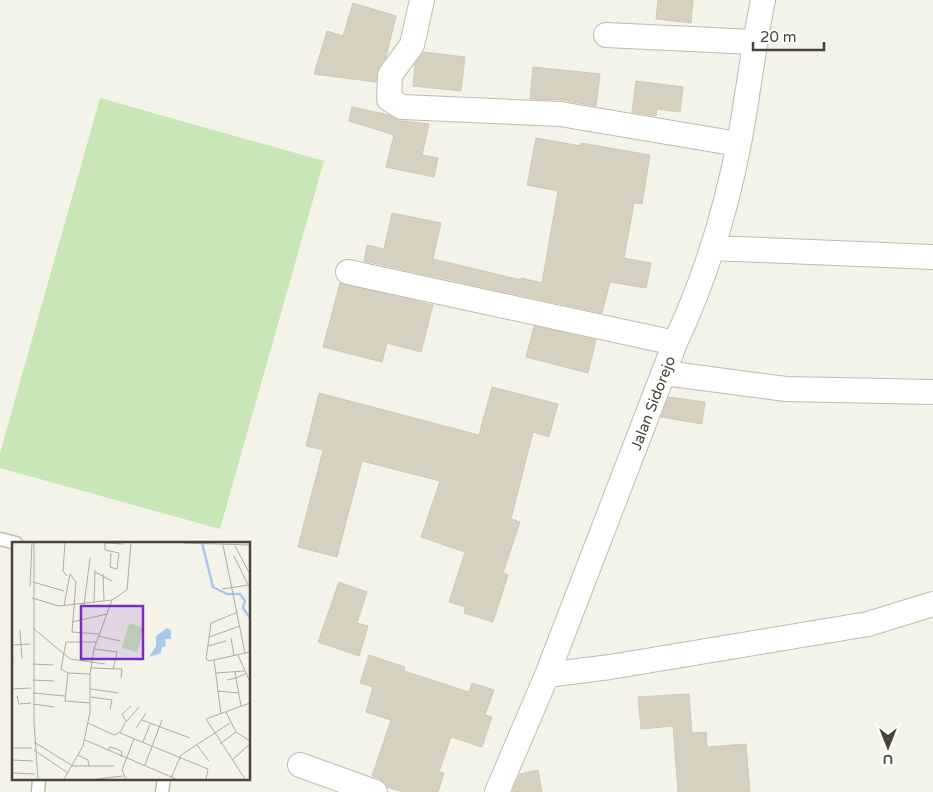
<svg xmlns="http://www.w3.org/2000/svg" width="933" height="792" font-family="'Varela Round',sans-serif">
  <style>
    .green { fill: #c8e6b6 }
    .building { fill: #d5d0c0; stroke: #d0c9b4 }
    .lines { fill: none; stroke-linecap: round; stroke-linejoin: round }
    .service-casing { stroke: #bfbcad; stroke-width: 15 }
    .minor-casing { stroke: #bfbcad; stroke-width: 26 }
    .service { stroke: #fff; stroke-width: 12 }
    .minor { stroke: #fff; stroke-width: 24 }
    .labels { text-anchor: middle; stroke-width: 4; stroke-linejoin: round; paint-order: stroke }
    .street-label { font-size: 15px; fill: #484438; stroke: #fff }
    .inset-river { fill: none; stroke: #abc7ed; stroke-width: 2.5 }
    .inset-road { fill: none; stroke: #afada3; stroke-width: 1 }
    .view { fill: #7b2cbf; fill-opacity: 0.15; stroke: #7b2cbf; stroke-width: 2.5 }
    .inset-edge { fill: none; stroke: #484438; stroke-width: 2.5 }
  </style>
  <rect width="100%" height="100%" fill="#f4f3ea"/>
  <path class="green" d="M100,98l224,63 -104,368 -220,-61v-15z"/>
  <path class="building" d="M658,0h35l-2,23 -35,-4z
    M353,3l43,13 -10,41 -7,10 -3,15 -62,-8 13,-43 16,5z
    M424,52l41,5 -4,34 -48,-5 2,-22z
    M533,67l67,7 -4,32 -34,-6 -32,-1z
    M636,81l47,6 -3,25 -23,-3 -1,7 -24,-4z
    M352,107l37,8 12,6 28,3 -7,31 16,3 -4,19 -48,-10 8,-32 -45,-14z
    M536,138l45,8v-3l69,12 -8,49 -8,-1 -10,55 27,5 -5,25 -36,-6 -8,31 -238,-52 3,-16 17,4 8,-36 49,10 -8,36 88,21v-2l21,5 16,-92 -31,-6z
    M340,283l93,22 -12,47 -34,-9 -5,19 -59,-15z
    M534,326l62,14 -8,33 -62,-16z
    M492,387l66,17 -9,33 -16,-5 -22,87 9,3 -17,51 5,2 -15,47 -29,-9 1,-6 -16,-5 16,-50 -44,-15 19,-56 -78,-20 -25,96 -39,-10 25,-97 -17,-4 13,-53 160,42z
    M669,397l36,5 -3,22 -41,-7z
    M339,582l28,10 -10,31 11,3 -9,30 -41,-14z
    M369,655l36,12 -1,4 65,21 3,-9 22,7 -9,25 7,2 -10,30 -31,-10 -12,35 5,1 -6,19h-35l-16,-5 -7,-8 -8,-3 19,-56 -25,-8 7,-25 -13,-4z
    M689,694l3,39 14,-1 1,15 39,-3 4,48h-72l-5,-66 -32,3 -3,-32z
    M538,770l4,22h-30l8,-18z"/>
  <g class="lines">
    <g class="service-casing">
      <path id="service" d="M0,539l16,4
        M38,792l1,-14
        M162,792l2,-14"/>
    </g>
    <g class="minor-casing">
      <path id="minor" d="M422,0l-10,45 -22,30 -1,24 13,8 158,7 178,30
        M606,35l148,7
        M712,248l221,9
        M348,272l327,71
        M664,373l122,16 147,3
        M547,675l63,-8 258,-43 65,-20
        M300,765l75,27
        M497,792l50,-117 128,-332c29,-62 51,-132 64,-200 9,-47 14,-95 24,-143"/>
    </g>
    <use href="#service" class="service"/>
    <use href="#minor" class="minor"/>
  </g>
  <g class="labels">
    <g class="street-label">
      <text transform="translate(653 403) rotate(-69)" y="5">Jalan Sidorejo</text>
    </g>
  </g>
  <g transform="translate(12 542)">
    <rect width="238" height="238" fill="#f4f3ea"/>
    <path d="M117,81l15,5 -7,24 -15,-4z" fill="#c8e6b6"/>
    <path d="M155,86l4,2v9h-6l1,7 -4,1 -1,6 -12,4 7,-11v-10z" fill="#abc7ed"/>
    <path class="inset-river" d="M190,1l11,44 14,7h13l5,7 -2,7 7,10"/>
    <path class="inset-road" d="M22,1v179l4,57M53,1l-2,28 4,5M93,1v7l14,3 -2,16 -7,-2 1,-14M93,1l19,1M172,1l66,2M211,3l22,108M223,4l15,28M222,14l14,29M83,30l17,9M91,32l1,27M21,40l31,9M18,44l2,-43M210,47l27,-4M20,56l27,8 53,-6M82,61l1,-33M72,63l6,-47M52,64l6,-32 6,8 -4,50 27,2M226,70l-27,11 -5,36 3,2 41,-9M60,80l35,-8M21,86l37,31 35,5M8,88l2,29M86,94l22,5M197,95l31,-11M219,96l3,18M0,103l18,-1M0,104l1,16M196,104l18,-5M82,107l23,3 -4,17M226,113l12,27M202,118l7,54M21,122l20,1M79,126l31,1 -1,9M56,131l-7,-4 5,-27h30M204,131l28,-2M78,132l-22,-1 -3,28 25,2M21,138l21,1M215,138l9,-2 -1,-6M0,147l19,-1M79,147l27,4M205,149l22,2M21,151l32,3M5,154l2,8 12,-1M79,155l21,3 -2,9M21,162l21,3M229,164l-5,-28 11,-5M127,165l-14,16 -5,10 88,36 -2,10M214,170l10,20M130,178l48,18M114,179l-4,-7 9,-8M76,181l26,12 6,-3M124,186l10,-15M73,198l91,39M22,200l39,24h41M131,200l7,-18M208,202l16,-12 14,9M185,203l12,16M0,206h20M22,208l34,23M96,209l2,-4 7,2 5,3 -1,5M66,213l10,5 1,6M0,218l21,1M220,218l18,-16M133,223l17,-45M0,231l23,1M159,236l10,-23 49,-32M52,237l19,-33 7,-34v-38l4,-25 18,-49 15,-10 4,-47M85,237l26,-3M114,237l-4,-9 12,-31M233,237l-39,-60 44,-16"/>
    <path class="view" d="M69,64h62v53h-62z"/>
    <rect width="238" height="238" class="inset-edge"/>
  </g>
  <g transform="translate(888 747) rotate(180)" stroke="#ffffff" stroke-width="4" paint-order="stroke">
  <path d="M0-4L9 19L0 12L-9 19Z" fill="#484438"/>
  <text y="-8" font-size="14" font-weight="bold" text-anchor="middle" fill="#484438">U</text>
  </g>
  <path d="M753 42v8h71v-8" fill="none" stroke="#484438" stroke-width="2.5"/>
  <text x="760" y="42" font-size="15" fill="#484438" stroke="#ffffff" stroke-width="4" paint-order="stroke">20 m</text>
</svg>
